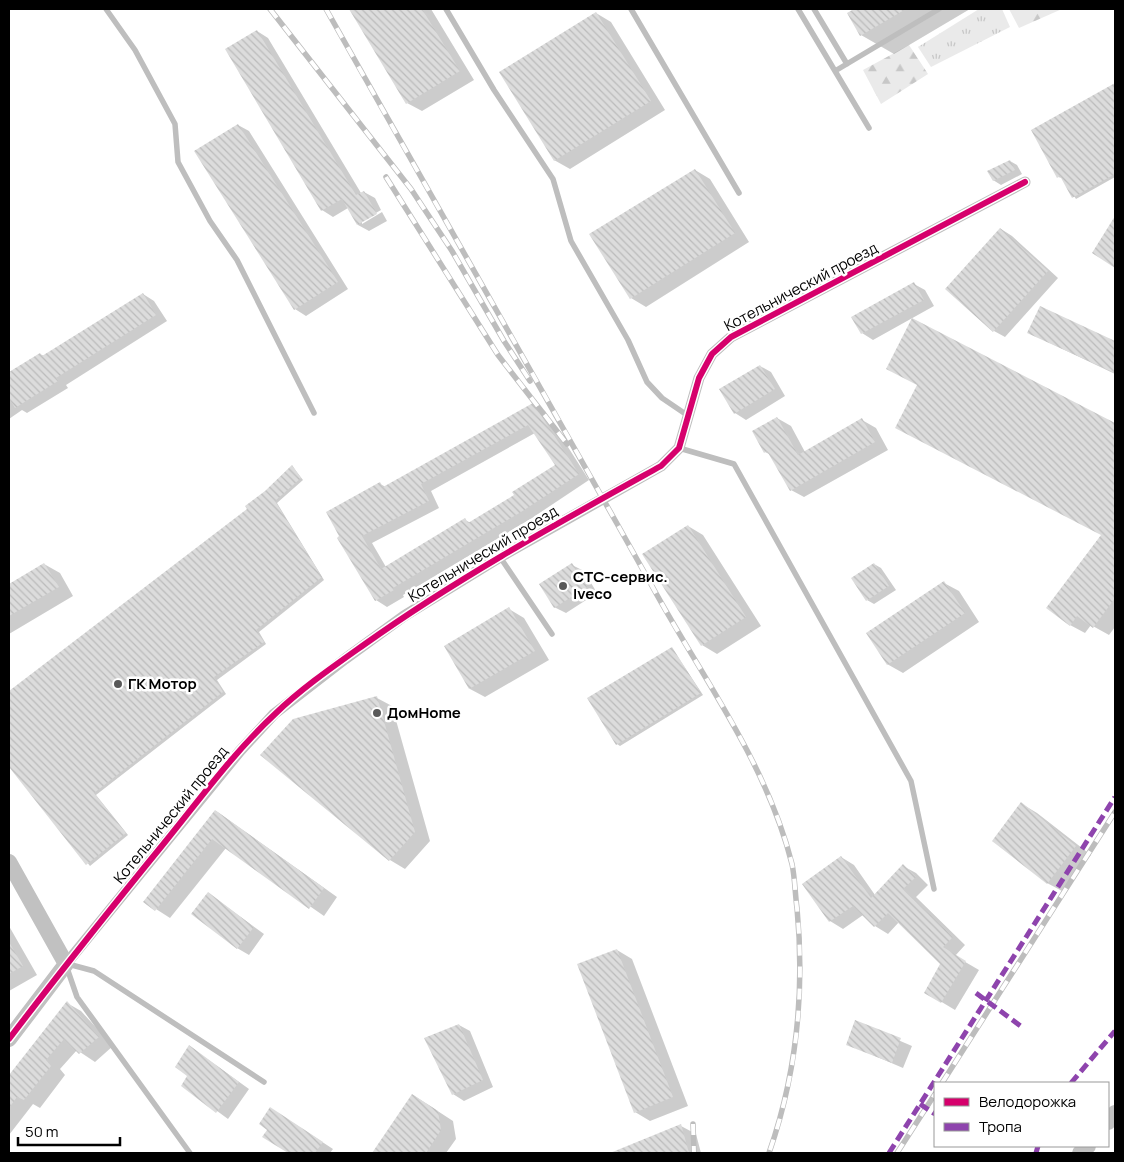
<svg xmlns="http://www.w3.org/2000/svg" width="1124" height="1162" font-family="Manrope,sans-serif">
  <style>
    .grass { fill: url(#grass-tufts) }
    .forest { fill: url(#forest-firs) }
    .shadow { fill: #0003; fill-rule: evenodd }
    .building { fill: url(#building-back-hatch); fill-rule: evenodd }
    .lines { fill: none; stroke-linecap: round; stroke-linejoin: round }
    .lane { stroke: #bebebe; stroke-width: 5.5 }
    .street { stroke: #bebebe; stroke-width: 11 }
    .secondary { stroke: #c1c1c1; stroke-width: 16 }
    .rail-casing { stroke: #bdbdbd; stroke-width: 5.5 }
    .rail { stroke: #fff; stroke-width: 4; stroke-dasharray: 11; stroke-linecap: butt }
    .quiet { stroke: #8e44ad; stroke-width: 5; stroke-dasharray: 10 5; stroke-linecap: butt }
    .cycleway-casing { stroke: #fff; stroke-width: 9 }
    .cycleway { stroke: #d6006c; stroke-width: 6 }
    .poi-dot { fill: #595959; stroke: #fff; stroke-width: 2 }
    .labels { text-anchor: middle; stroke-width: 5; stroke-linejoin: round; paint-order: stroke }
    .street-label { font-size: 15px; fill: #000; stroke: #fff }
    .poi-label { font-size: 15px; font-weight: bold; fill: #000; stroke: #fff; text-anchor: start }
  </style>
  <defs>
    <pattern id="grass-tufts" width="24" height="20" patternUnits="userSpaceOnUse" patternTransform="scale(1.25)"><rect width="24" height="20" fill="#eaeaea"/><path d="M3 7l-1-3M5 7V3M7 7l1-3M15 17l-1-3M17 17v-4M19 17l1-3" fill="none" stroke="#c7c7c7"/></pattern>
    <pattern id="forest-firs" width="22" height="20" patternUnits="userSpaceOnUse" patternTransform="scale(1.25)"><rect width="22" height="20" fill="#eaeaea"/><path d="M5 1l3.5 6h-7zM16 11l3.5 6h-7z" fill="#c7c7c7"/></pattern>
    <pattern id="building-back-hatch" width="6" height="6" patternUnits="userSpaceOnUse" patternTransform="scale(1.25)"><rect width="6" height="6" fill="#dcdcdc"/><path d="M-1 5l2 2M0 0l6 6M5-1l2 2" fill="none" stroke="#bbb"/></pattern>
  </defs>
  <rect width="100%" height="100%" fill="#fff"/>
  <path class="grass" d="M979,9h23l8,18 -79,40 -13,-20z"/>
  <path class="forest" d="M1009,9h53l-43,19z
    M909,45l19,29 -47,30 -18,-34z"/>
  <path class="shadow" d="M350,9h81l43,71 -52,31 -15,-8z
    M857,9h113l-76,45 -33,-19 -13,-21z
    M596,13l15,9 54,88 -95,59 -16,-9z
    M257,31l11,7 93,155 3,-1 11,6 6,12 -19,11v3l20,-12 5,9 -18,10 -11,-6 -10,-17 -15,9 -11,-7z
    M1115,84v93l-39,22 -14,-21 -4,-1 -26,-47z
    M238,125l11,6 99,158 -42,27 -11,-7z
    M1010,161l7,4 5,9 -21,11 -8,-5z
    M695,170l15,9 39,63 -103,65 -15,-9z
    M1001,229l11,7 46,42 -53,59 -11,-6z
    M914,284l11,6 9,16 -61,34 -11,-7z
    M143,294l11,7 13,20 -101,64 2,3 -41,25 -5,-3 -13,9v-45l31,-20 4,2z
    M1040,308l75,34v32l-86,-41z
    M913,320l202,105v202l-6,8 -18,-10 -6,8 -15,-8 33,-90 -185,-150z
    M760,366l11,6 14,24 -39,24 -11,-7z
    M533,404l12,7 44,69 -57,38 -129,77 1,2 -17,10 -11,-7 -38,-62 42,-54 6,3zM535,433l22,32 -41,31 -45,27 -6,-3 -79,47 -14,-24 67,-35 -8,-17z
    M777,418l14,8 14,26 57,-32 14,8 12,22 -84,47 -13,-7 -20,-35 -6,-3z
    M293,467l10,13 -26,23 47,77 -65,52 7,12 -49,36 9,14 -130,101 32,40 -38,31 -81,-101v-72l240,-183z
    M688,526l15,9 58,91 -44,28 -15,-9z
    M44,564l16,9 13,23 -64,38v-49z
    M874,564l7,4 15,22 -22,14 -7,-4z
    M572,565l12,6 13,22 -31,20 -12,-6z
    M944,583l15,8 20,31 -76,51 -16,-9z
    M509,609l15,9 25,42 -64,37 -15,-8 -24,-43z
    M672,648l31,47 -83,51 -3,-2z
    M377,698l15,8 38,135 -25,28 -15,-9 -128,-105z
    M1022,804l15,9 54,42 -29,36 -15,-8z
    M216,811l121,86 -13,19 -98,-68 -56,70 -25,-16z
    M841,857l13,8 21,30 28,-29 13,7 12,12 -12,12 49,48 -10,11 24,14 -24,40 -30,-18 17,-28 -43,-42 -11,12 -13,-8 -12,-11 -20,14 -13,-8 -27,-37z
    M208,893l56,41 -15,21 -12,-7z
    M9,926l28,49 -28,16z
    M617,950l15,9 56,147 -38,15 -15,-9z
    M67,1003l14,8 32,35 -18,16 -18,-12 -17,19 5,6 -25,33 -7,-4 -24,31v-58z
    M856,1022l56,24 -9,22 -56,-24z
    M459,1025l11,6 23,56 -29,14 -11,-7z
    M189,1046l60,43 -21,30 -45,-33 6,-11z
    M413,1095l40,26 3,18 -10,14h-73z
    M281,1115l52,34 -3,4h-40l-26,-17z
    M681,1126l15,8 5,19 -85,-1z"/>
  <path class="building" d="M349,9h73l38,62 -54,33z
    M854,9h52l-46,27 -13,-23z
    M596,12l55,89 -97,60 -55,-89z
    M257,30l99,165 8,-4 13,23 -20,11 -15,-26 -21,12 -96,-162z
    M1115,83v91l-43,24 -12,-22 -3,2 -26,-48z
    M238,124l100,158 -44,28 -100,-159z
    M1010,160l5,10 -22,11 -6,-10z
    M695,169l40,64 -105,66 -41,-65z
    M1115,216v52l-23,-15z
    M1000,228l48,43 -55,61 -48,-43z
    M914,282l10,18 -63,34 -10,-17z
    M143,293l13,22 -100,63 2,3 -43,27 -6,-10v-26l31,-19 2,3z
    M1040,306l75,35v32l-88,-40z
    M912,318l203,105v175l-22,30 -16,-12 -7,10 -24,-18 55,-73 -206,-107 22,-43 -31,-16z
    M760,365l15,24 -41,25 -15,-25z
    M533,403l46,71 -58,38 -128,76 1,2 -19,11 -38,-63 2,-2 -13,-24 54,-30 3,5zM528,425l27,40 -43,27 2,3 -46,28 -3,-5 -84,51 -19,-33 67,-35 -8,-17z
    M777,417l21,38 64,-37 13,24 -85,49 -23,-40 -3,2 -12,-22z
    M292,465l9,13 -26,23 47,76 -66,53 8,12 -50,35 9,15 -129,101 32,40 -40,32 -77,-98v-76l238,-182 -2,-3 20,-15z
    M688,525l58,92 -45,29 -59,-92z
    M44,563l15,24 -50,29v-32z
    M572,563l15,24 -33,21 -15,-24z
    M874,563l15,23 -23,15 -15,-23z
    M944,581l21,32 -78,52 -21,-32z
    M509,607l26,44 -66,38 -25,-43z
    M672,647l29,46 -85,52 -29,-47z
    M377,696l38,136 -26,29 -129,-106 33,-36z
    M1021,802l55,44 -29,38 -55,-43z
    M215,810l109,78 -15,21 -97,-70 -57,72 -12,-9z
    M841,856l30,42 32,-34 13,13 -13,12 50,48 -10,10 23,14 -25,42 -17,-10 16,-29 -52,-51 -14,14 -21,-21 -24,16 -27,-38z
    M208,892l46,35 -17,22 -46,-35z
    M9,942l14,24 -14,8z
    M617,949l56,148 -39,16 -57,-149z
    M67,1001l32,36 -20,17 -15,-15 -18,21 5,6 -27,34 -7,-3 -8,11v-33z
    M855,1020l46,18 -9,25 -46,-18z
    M459,1024l24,56 -31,15 -28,-57z
    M189,1045l50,37 -23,31 -35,-27 6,-10 -12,-9z
    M412,1094l26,17 3,19 -15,23h-54z
    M270,1107l53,35 -8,11h-27l-26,-16 5,-7 -8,-6z
    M681,1124l8,29h-79z"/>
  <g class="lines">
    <path class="lane" d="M106,9l29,41 40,74 3,38 32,59 27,39 77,153
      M446,9l48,81 59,89 18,62 57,99 19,42 15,16 25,17
      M631,9l108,184
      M798,9l71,119
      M814,9l33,55
      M835,71l104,-62
      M679,448l55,16 177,317 23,108
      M500,557l52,77
      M68,964l26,7 170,111
      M67,968l10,29 113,156"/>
    <path class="street" d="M66,964l174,-213 34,-37 71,-55 59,-43 96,-59 161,-91 18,-18 20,-70 13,-24 19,-17 294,-155"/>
    <path class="secondary" d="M9,862l57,102 -57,75
      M1108,1122l7,-9
      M1080,1153l8,-7"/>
    <g class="rail-casing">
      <path id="rail" d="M270,9l141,180 41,62 52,90 26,40
        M326,9c108,192 218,384 326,577 50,92 114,175 140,278 3,14 3,30 5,44 8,85 0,165 -28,245
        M386,177l112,178 69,89
        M942,1083l173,-271
        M693,1124l1,29
        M897,1153l38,-59"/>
    </g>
    <use href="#rail" class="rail"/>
    <path class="quiet" d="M976,993l46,34
      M1071,1083l44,-52
      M920,1104l15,10
      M889,1153l226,-356
      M1036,1153l2,-7"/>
    <g class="cycleway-casing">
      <path id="cycleway" d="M9,1039c51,-67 103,-132 156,-197 35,-43 69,-90 110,-128 27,-26 59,-48 90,-70 94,-67 195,-122 296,-178l18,-18 20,-70 13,-24 19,-17 294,-155"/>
    </g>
    <use href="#cycleway" class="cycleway"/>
  </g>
  <g class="poi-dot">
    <circle cx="563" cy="586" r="5"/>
    <circle cx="118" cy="684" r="5"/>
    <circle cx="377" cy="713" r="5"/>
  </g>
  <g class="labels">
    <g class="street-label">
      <text transform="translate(801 287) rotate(-28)" y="5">Котельнический проезд</text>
      <text transform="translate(483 554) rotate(-31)" y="5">Котельнический проезд</text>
      <text transform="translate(171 815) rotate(-51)" y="5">Котельнический проезд</text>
    </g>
    <g class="poi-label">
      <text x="573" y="582">СТС-сервис.<tspan x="573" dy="17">Iveco</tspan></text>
      <text x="128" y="689">ГК Мотор</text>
      <text x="387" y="718">ДомHome</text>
    </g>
  </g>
  <rect width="1124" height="1162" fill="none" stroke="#000000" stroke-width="20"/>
  <rect x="934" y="1082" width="175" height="65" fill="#ffffff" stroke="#999999"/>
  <rect x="944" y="1098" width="25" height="8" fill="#d6006c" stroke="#999999"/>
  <text x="979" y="1107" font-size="15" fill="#000000">Велодорожка</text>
  <rect x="944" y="1123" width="25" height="8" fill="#8e44ad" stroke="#999999"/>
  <text x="979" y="1132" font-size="15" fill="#000000">Тропа</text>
  <path d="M18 1137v8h102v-8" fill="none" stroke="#000000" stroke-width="2.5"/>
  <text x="25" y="1137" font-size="15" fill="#000000" stroke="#ffffff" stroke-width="4" paint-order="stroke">50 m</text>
</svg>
